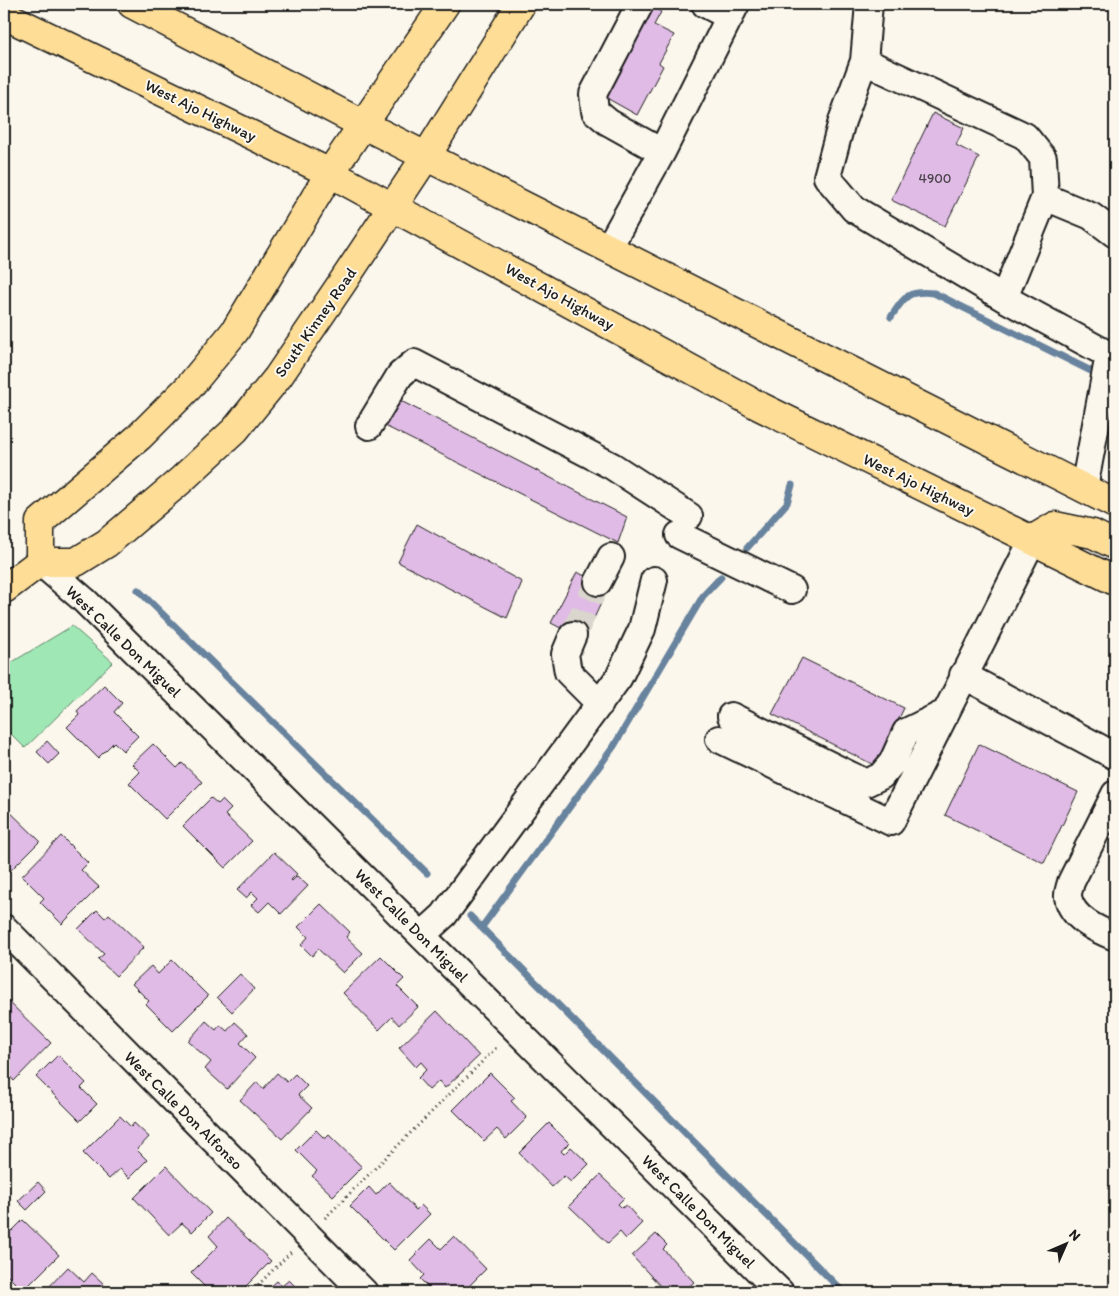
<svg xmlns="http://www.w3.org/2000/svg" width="1119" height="1296" font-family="Itim,sans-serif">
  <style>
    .green { fill: #9fe7b4; stroke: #5e8268 }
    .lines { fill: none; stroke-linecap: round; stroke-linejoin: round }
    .stream { stroke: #68839e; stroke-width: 7 }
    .building { fill: #e0bbe6; stroke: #1c1c1c }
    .minor-tunnel { stroke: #dad6cd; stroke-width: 26; stroke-dasharray: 26 13; stroke-linecap: butt }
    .minor-casing { stroke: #1c1c1c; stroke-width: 30 }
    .major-casing { stroke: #1c1c1c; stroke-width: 31 }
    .path { stroke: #1c1c1c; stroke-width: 3; stroke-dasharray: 1 4; stroke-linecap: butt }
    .minor { stroke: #fbf7ec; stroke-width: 26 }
    .major { stroke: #fedd96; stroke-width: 28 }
    .labels { text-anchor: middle; stroke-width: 4; stroke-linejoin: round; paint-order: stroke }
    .number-label { font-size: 14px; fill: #4d444e }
    .street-label { font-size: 16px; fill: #1c1c1c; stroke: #fbf7ec }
  </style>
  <rect width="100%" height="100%" fill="#fbf7ec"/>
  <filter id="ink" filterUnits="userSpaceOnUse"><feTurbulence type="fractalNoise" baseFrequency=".02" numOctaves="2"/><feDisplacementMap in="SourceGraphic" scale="10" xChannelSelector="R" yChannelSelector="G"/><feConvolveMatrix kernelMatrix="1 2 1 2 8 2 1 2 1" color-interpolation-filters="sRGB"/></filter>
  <g filter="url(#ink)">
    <path class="green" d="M72,626l41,36 -88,86 -21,-21v-60z"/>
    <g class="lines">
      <path class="stream" d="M891,317c14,-21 17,-27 43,-24l159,79
        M747,548l40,-45 5,-18
        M138,590l289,283
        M470,916l373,376
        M482,927l132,-181 89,-150 18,-19"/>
    </g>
    <path class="building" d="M651,6l10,6 -7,13 20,10 -15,28 4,3 -26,49 -34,-19z
      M933,113l31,15 -8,17 23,12 -34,69 -54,-26z
      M397,399l230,118 -9,26 -233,-117z
      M417,524l105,58 -15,36 -109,-56z
      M577,572l31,16 -24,52 -33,-17z
      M802,658l102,50 -28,58 -104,-52z
      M104,685l18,18 -8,9 24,24 -15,15 -9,-9 -16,16 -31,-31 12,-12 -2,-4z
      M47,741l12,13 -10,10 -12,-12z
      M153,744l24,24 5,-5 20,19 -37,37 -36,-36 11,-11 -8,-8z
      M979,744l99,48 -34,71 -99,-48z
      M211,798l7,6 4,-4 9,9 -6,6 27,26 -27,27 -42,-42z
      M4,806l36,35 -31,31 -5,-5z
      M61,836l27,27 -7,7 18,17 -37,37 -22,-22 4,-4 -22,-22z
      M274,852l23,22 -6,6 1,1 5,-5 11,10 -27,28 -12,-12 -10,10 -8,-7 7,-7 -6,-6 -6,6 -9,-8z
      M321,904l29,28 -4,5 17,16 -20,20 -25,-24 -6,7 -11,-11 7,-8 -10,-10z
      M97,910l8,8 4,-4 35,33 -28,29 -18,-17 6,-5 -26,-25z
      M381,956l23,23 -7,7 21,21 -19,18 -7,-8 -13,13 -36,-37z
      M172,960l36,36 -35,35 -27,-27 3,-3 -17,-17 19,-18 7,8z
      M240,974l14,15 -22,23 -15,-15z
      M6,999l45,44 -37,38 -10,-11v-68z
      M437,1011l42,45 -34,32 -6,-7 -10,9 -11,-12 9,-9 -6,-7 -5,5 -17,-19z
      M206,1021l10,9 4,-5 7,6 8,-9 13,12 -8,9 15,15 -28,31 -22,-20 6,-7 -23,-21z
      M58,1055l28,28 -5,5 16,16 -17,17 -44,-44z
      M277,1073l10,9 8,-8 12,12 -9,9 14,13 -30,31 -42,-39 17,-18 6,7z
      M490,1073l25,25 -4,3 16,17 -21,21 -9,-10 -13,12 -31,-31z
      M120,1116l11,11 3,-4 15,14 -12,13 10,10 -18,18 -9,-9 -11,10 -26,-26z
      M549,1123l20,20 -8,8 3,3 7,-7 18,17 -18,18 -7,-6 -12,11 -33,-34z
      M316,1130l9,9 4,-4 33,32 -29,29 -21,-20 5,-5 -21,-21z
      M166,1166l45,47 -19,19 -10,-9 -13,12 -35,-37z
      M600,1175l24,23 -6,6 4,4 4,-3 16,18 -16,16 -6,-7 -12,11 -39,-37z
      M38,1182l8,9 -19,19 -9,-9z
      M389,1182l27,28 5,-5 9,9 -36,36 -44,-44 19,-19 7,8z
      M226,1218l45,43 -31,31h-30l-19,-19 27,-27 -9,-10z
      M23,1220l36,35 -36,36 -19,-19v-15l2,-3 -2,-2v-29l8,8z
      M656,1234l11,11 -4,4 31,33 -11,10h-11l-3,-3 -3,3 -34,-36z
      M454,1236l32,33 -23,23h-30l-13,-13 4,-4 -14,-15 21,-21 10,10z
      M68,1267l16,15 8,-9 12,11 -8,8h-52z
      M289,1280l10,10 -2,2h-32l12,-11 5,5z"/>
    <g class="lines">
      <path class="minor-tunnel" d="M573,635l25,-53"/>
      <g class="minor-casing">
        <path id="minor" d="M640,4l-47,90 2,17 13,11 54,30
          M705,4l25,13
          M869,4l-5,57 -22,60 -15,56 27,32 150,89 105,57 -25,133
          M864,61l161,75 18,22 2,39
          M609,247l53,-95 74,-148
          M1004,298l41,-101 46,19 24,18
          M369,426l31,-51 14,-12 198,103 77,50
          M679,535l113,55
          M40,562l44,38 696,692
          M598,582l13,-25
          M573,635l-8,19 3,18 32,32
          M963,675l152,81
          M731,716l135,67 15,-7 11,-13 14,-31 39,-19
          M719,739l172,83 142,-283
          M1115,794l-44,88c-1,5 -4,11 -3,15 4,22 30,33 47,40
          M4,928l360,364
          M422,935l22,-20 175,-238 23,-48 12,-49"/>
      </g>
      <g class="major-casing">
        <path id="major" d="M132,4l230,120 753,380
          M4,15l326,158 429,233 356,175
          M1033,539l22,-13 38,8 22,11
          M40,562v-40l99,-85 50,-50 46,-56 95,-158 115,-169
          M4,589l36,-27h36l31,-19 73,-62 55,-51 43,-53 64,-94 85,-128 94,-151"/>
      </g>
      <path class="path" d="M325,1218l173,-172
        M251,1292l40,-40"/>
      <use href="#minor" class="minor"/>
      <use href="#major" class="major"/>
    </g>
  </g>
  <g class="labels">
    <g class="number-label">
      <text x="935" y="183">4900</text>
    </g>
    <g class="street-label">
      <text transform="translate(201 110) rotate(26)" y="6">West Ajo Highway</text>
      <text transform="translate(560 296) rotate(29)" y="6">West Ajo Highway</text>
      <text transform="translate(315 322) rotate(-55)" y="6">South Kinney Road</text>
      <text transform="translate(919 484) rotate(26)" y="6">West Ajo Highway</text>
      <text transform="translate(124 641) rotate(44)" y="6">West Calle Don Miguel</text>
      <text transform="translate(412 925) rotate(45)" y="6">West Calle Don Miguel</text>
      <text transform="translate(184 1110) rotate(45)" y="6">West Calle Don Alfonso</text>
      <text transform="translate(699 1211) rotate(45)" y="6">West Calle Don Miguel</text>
    </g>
  </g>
  <rect width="1119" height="1296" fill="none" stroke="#fbf7ec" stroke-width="20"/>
  <rect x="10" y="10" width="1099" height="1276" fill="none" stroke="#1c1c1c" stroke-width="2" filter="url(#ink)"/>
  <g transform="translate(1066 1244) rotate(45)" stroke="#fbf7ec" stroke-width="4" paint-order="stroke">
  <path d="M0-4L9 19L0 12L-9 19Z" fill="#1c1c1c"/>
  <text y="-8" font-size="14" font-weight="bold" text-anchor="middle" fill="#1c1c1c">N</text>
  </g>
</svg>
